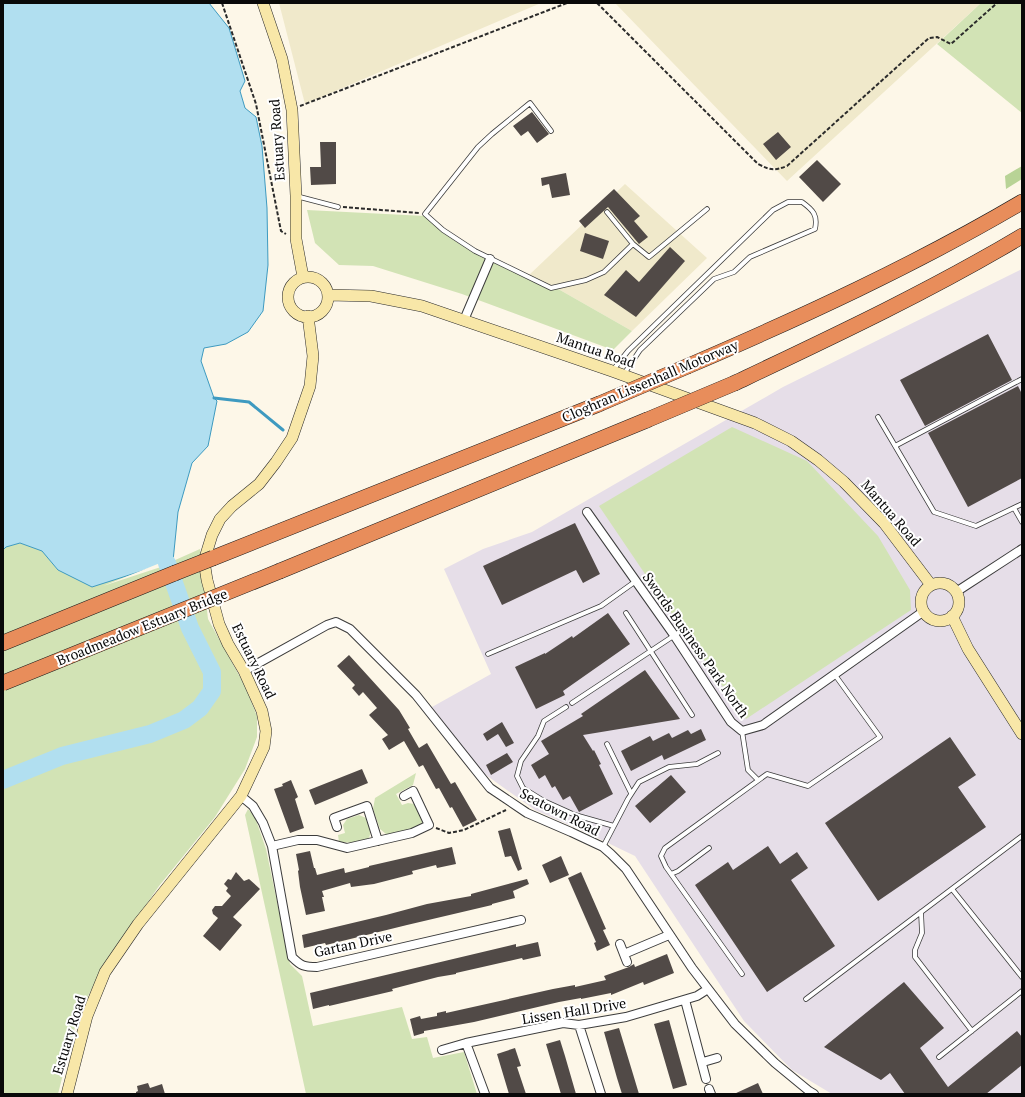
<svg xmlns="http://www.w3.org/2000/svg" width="1025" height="1097" font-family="'PT Serif',serif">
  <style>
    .industrial { fill: #e6dee8 }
    .farmland { fill: #f0e9cb }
    .green { fill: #d2e3b5 }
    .forest { fill: #b8d396 }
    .water { fill: #b1dff0; stroke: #3e9ac0 }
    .pier { fill: #fdf7e8 }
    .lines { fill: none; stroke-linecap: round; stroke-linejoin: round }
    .stream { stroke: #3e9ac0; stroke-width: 3 }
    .river { stroke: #b1dff0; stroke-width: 18 }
    .building { fill: #514a47 }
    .lane-casing { stroke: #3c3c3c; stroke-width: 5.5 }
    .street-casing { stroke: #3c3c3c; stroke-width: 10 }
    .secondary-casing { stroke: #2b2b2b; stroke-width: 12 }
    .highway-casing { stroke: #1a1a1a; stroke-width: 16 }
    .path { stroke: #2b2b2b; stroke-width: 2; stroke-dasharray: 4 2; stroke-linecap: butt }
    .lane { stroke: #fff; stroke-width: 4 }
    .street { stroke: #fff; stroke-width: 8 }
    .secondary { stroke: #f8e7a8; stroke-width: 11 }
    .highway { stroke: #e88d5b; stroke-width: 15 }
    .highway-bridge-casing { stroke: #1a1a1a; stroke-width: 16; stroke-linecap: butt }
    .highway-bridge { stroke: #e88d5b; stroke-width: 15 }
    .labels { text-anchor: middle; stroke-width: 4; stroke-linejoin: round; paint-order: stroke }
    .street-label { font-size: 14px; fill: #090909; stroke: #fff }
  </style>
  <rect width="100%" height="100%" fill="#fdf7e8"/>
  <path class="industrial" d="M1022,269v825h-190l-40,-24 -48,-49 -109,-165 -50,-24 -50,-22 -56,-40 -47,-63 59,-33 -47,-105 39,-20 49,-17 251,-145z"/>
  <path class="farmland" d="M279,3h262l-236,101z
    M615,3h366l-194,178z
    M625,184l82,74 -75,73 -72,-41 -32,-14z"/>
  <path class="green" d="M981,3h41v110l-85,-69z
    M307,210l118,6 56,40 79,34 72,41 -19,19 -151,-56 -89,-28 -34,-1 -24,-22z
    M732,427l75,34 71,75 32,54 1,20 -165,109 -59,-83 -88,-130z
    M20,543l23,8 15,19 115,-9 27,-12 8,70 37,67 12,30v21l-12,32 -30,48 -56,69 -54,78 -27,51 -20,79h-55v-544l3,-3z
    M416,773l-3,12 -17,9 6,11 6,-2 6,1 7,10 2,8 -4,4 -25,9 -8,-1 -6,-5 -7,-20 2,-11z
    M248,809l7,8 11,32 24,115 12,12 11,50 89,-19 10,32 15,-2 6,21 31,-6 13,42h-171l-61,-279z
    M359,815l7,3c3,7 6,12 3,20l-11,5 -19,-1 -1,-7 7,-2 -2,-8 4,-6z"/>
  <path class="forest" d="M1022,166v13l-16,10 -1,-13z"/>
  <path class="water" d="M3,3h206l20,25 16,53 -5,10 5,17 11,9 6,29 5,62 1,57 -5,46 -15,21 -22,12 -22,4 -3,13 13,37 3,3 -9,45 -16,17 -14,49 -5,49 -81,26 -34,-17 -16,-19 -22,-8 -14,4 -3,3z"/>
  <path class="pier" d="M175,557l-2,6 -70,23z"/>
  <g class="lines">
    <path class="stream" d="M214,398l35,4 34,28"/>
    <path class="river" d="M3,780l59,-24 88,-22 34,-14 16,-12 12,-17v-19l-22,-44 -23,-65"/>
  </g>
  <path class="building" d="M532,112l17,22 -12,9 -9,-12 -7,5 -8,-10z
    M778,132l13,15 -15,13 -13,-16z
    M320,142h16v42l-25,1 -1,-18h11z
    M817,160l24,24 -18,18 -24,-25z
    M566,173l4,22 -18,3 -3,-14 -7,2 -1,-8z
    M614,189l26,27 -6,5 14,16 -9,7 -31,-37 -23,21 -6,-7z
    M585,233l24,8 -6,18 -23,-8z
    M670,247l15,14 -49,56 -32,-22 22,-25 13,12z
    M988,334l24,46 -87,46 -25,-46z
    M1018,386l4,8v84l-54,29 -40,-74z
    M575,523l25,51 -17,9 -7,-13 -74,35 -19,-39z
    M608,613l22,31 -67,47 2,4 -29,14 -21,-42 30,-14v1l27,-18 1,2z
    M349,655l50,55 11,18 -2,1 11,19 8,-5 24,41 4,-2 22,38 -14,7 -11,-20 -2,1 -11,-20 -3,1 -13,-24 -4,2 -15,-26 -15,9 -7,-11 6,-4 -19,-20 8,-7 -14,-16 -4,4 -7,-8 3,-3 -18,-19z
    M645,670l35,49 -97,16 10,16 1,-1 7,14 -2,1 14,29 -34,18 -9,-16 -7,4 -8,-14 -3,2 -7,-13 -6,4 -8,-14 18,-11 -8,-13 42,-25 -2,-2z
    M502,722l12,21 -8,4 -8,-13 -11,7 -4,-7z
    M701,729l5,11 -42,20 -2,-5 -31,16 -10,-20 29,-15 3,5 16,-8 3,5 16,-8 3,4z
    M950,737l26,38 -18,12 28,40 -108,74 -53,-78z
    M507,753l6,9 -22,13 -5,-10z
    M362,769l6,14 -53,22 -6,-15z
    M671,775l15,17 -36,31 -15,-17z
    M291,780l7,17 -3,2 9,29 -14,5 -16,-44 9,-3 -1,-2z
    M510,828l12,41 -4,2 -7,-15 -6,1 -7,-26z
    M768,846l12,18 17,-12 11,16 -17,12 44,66 -68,46 -72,-107 33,-23 5,8z
    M452,847l4,17 -19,4 -1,-3 -24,6 1,3 -39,10 -23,3 -1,-4 -28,8 2,6h-2l3,14 -19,4 -6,-28 -2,-16 1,-1 -3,-16 14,-3 4,17h1l2,7 27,-7 1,5 24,-6v-1z
    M561,856l8,19 -19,8 -8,-18z
    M236,872l8,9 5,-2 11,10 -27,28 9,8 -22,26 -17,-15 15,-18 -5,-4 -1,-4 3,-4h7l9,-10 -5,-5 2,-3 -4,-4 4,-5 3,1z
    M581,872l25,57 -3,1 7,15 -13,6 -3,-8 2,-1 -28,-64z
    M527,879l2,5 -16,7 2,7 -23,6v1l-85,20 -81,20 -1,-2 -21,5 -2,-13 84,-20 41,-11 44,-8v-2z
    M538,942l3,14 -18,4 -1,-2 -66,15v1l-18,3 -46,12 1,2 -64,15v-1l-16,4 -3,-16 206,-49v3z
    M667,954l7,19 -30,12 -1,-3 -32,13v-2l-30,6v-1l-22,4 -85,20 -50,9v2l-10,3 -4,-17 10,-3 1,3 16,-3v-3l9,-2v2l107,-24 22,-4v2l31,-7 -2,-4 25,-9 5,-3 1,3z
    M904,982l40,46 -24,20 28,39 69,-56 5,6v28l-36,29h-81l-15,-21 -9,7 -57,-33z
    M669,1020l18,65 -14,4 -19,-65z
    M619,1028l14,46 6,20h-17l-5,-16 -13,-46z
    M560,1040l5,16 11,38h-15l-15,-50z
    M515,1048l6,18 -4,1 9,27h-17l-12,-40z
    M148,1083l2,5 12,-4 3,10h-29v-2l2,-1 -1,-5z
    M758,1083l5,11h-29z"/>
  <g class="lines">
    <g class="lane-casing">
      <path id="lane" d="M551,131l-21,-28 -38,31 -14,13 -53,67 18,16 32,21 76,37 35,-8 18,-8 29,-28 -26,-32
        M296,196l42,11
        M633,244l16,13 58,-48
        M613,370l15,-19 145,-141 15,-8h14c11,8 16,13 13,27l-65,28 -16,15 -20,7 -74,71 -16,24
        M878,417l56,95 42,14 46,-22
        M895,446l127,-67
        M1014,508l8,14
        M626,613l66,102
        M488,654l113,-48 35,-25
        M572,703l112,-74
        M566,707l-22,14 -6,15 -17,25 -4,15 6,12 21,13 31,14 39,11
        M742,731l6,39 10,10
        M607,744l24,49
        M603,847l25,-48 11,-17 30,-15 28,-3 21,-11
        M671,874l7,-3 31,-23
        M952,889l70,88
        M921,912l1,21 -7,17v7l57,74
        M742,974l-76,-107 -5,-11 4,-8 102,-74 41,12 72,-49 -45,-62
        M806,999l216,-163
        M939,1057l83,-66"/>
    </g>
    <g class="street-casing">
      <path id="street" d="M464,320l26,-61
        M587,512l87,123 57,87 11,9 21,-6 161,-114
        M956,592l66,-43
        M244,671l83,-46 9,-3 14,7 66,66 74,93 37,25 44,19 32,15 8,7 15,15 66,99 43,56 40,39 34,28 5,3
        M241,796l12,10 10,17 9,23 20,111c9,9 12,10 25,10l204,-47
        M337,827l-3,-9 33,-12 11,35
        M272,846l26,-6h19l30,8 65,-15 17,-8 -16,-34 -9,5
        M620,944l7,18
        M624,954l45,-19
        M685,1000l21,79
        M579,1025l22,69
        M466,1043l19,51
        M442,1050l24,-7 97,-20 16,2 47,-8 71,-21 11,-7
        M703,1062l14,-4
        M709,1089l2,5"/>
    </g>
    <g class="secondary-casing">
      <path id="secondary" d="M263,3l19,56 10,51 4,86v43l7,38
        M288 297a20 20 0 1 1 40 0a20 20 0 1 1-40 0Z
        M328,295l43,1 51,10 190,65 143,52 36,18 27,19 26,22 40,41 47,62
        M921 602a19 19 0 1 1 38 0a19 19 0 1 1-38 0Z
        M952,616l16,33 54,85
        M67,1094l20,-78 18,-44 33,-48 103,-128 23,-49 2,-16 -4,-20 -18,-40 -16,-27 -9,-20 -12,-44 -3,-19 8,-26 8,-16 12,-13 27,-22 17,-22 16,-24 18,-52 3,-30 -5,-40"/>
    </g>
    <g class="highway-casing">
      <path id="highway" d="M688,366c114,-49 227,-101 334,-164
        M735,383c97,-46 195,-92 287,-147
        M213,558l386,-154
        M280,571l367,-151
        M3,643l172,-70"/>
    </g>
    <path class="path" d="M222,3l34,101 25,127 5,3
      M597,3l161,161c12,6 16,7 29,2l142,-128 8,-1 14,7 46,-41
      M300,106l267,-103
      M343,207l76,6
      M436,828l13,5 15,-3 42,-20"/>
    <use href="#lane" class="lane"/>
    <use href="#street" class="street"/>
    <use href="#secondary" class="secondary"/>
    <use href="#highway" class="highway"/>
    <g class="highway-bridge-casing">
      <path id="highway-bridge" d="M599,404l89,-38
        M647,420l88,-37
        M175,573l38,-15
        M3,683l277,-112"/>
    </g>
    <use href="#highway-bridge" class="highway-bridge"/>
  </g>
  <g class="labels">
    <g class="street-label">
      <text transform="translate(277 140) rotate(-94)" y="5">Estuary Road</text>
      <text transform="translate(596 350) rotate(19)" y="5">Mantua Road</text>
      <text transform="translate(650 381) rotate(-23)" y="5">Cloghran Lissenhall Motorway</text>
      <text transform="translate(891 513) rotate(49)" y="5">Mantua Road</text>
      <text transform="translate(142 627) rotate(-22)" y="5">Broadmeadow Estuary Bridge</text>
      <text transform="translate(696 645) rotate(55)" y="5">Swords Business Park North</text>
      <text transform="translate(254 661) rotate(64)" y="5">Estuary Road</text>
      <text transform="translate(560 812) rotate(27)" y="5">Seatown Road</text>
      <text transform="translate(353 944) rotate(-12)" y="5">Gartan Drive</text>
      <text transform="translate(574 1011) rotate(-9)" y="5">Lissen Hall Drive</text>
      <text transform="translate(69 1035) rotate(-73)" y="5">Estuary Road</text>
    </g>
  </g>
  <rect width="1025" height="1097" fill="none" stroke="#090909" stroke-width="8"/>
</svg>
